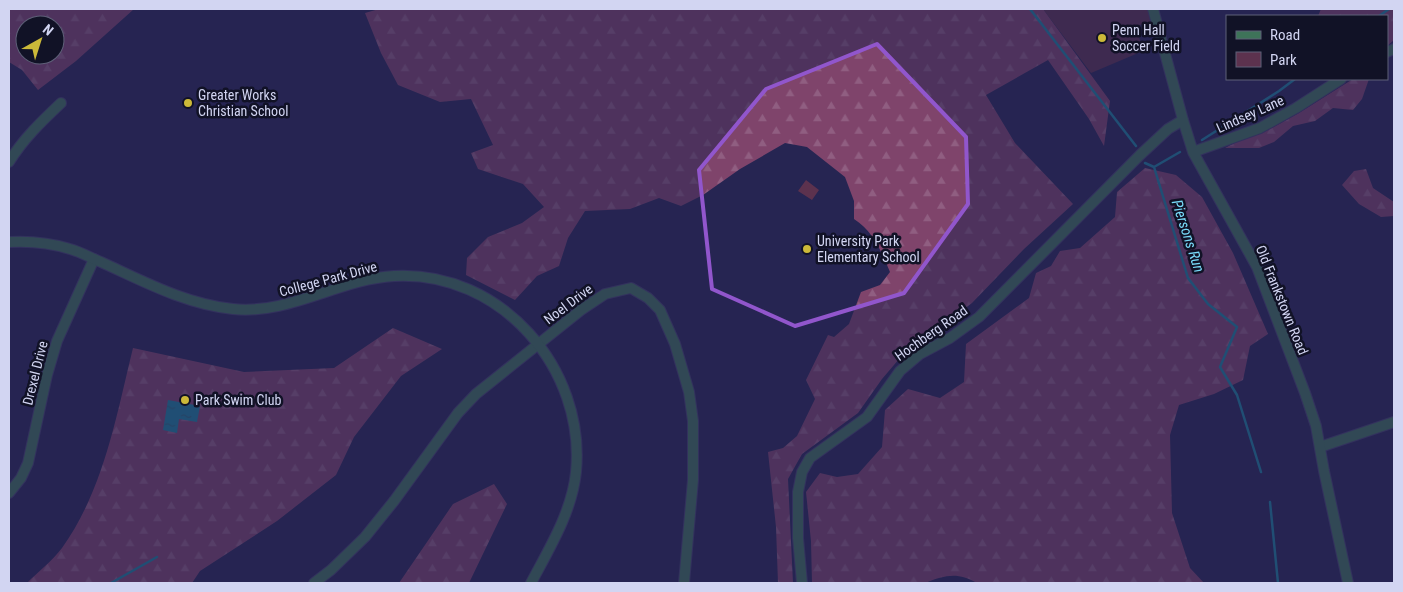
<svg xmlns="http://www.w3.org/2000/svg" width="1403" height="592" font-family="'Roboto Condensed',sans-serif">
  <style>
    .green { fill: #5c324e }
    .forest { fill: url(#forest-firs); fill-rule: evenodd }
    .water { fill: url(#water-ripples) }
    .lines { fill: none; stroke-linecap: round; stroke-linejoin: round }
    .stream { stroke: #19819d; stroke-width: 2.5 }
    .minor-casing { stroke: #42416c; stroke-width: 12 }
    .tertiary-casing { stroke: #42416c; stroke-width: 12 }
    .minor { stroke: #3e7359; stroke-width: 10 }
    .tertiary { stroke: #3e7359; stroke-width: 10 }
    .marked { fill: none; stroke: #9156cc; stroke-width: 4; stroke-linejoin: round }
    .poi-dot { fill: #ccb939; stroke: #111226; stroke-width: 2 }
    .labels { text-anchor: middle; stroke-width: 5; stroke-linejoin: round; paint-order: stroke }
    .poi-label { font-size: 14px; fill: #d2d5f2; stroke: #111226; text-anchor: start }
    .street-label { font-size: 14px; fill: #d2d5f2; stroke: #111226 }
    .water-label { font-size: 15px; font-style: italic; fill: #78d9f8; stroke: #111226 }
  </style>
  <defs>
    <pattern id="forest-firs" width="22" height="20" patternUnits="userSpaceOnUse" patternTransform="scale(1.25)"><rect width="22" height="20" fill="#7f446b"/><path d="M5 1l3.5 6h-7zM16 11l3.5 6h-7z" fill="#905e81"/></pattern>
    <pattern id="water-ripples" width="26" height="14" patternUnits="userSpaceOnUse" patternTransform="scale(1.25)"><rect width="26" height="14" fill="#19819d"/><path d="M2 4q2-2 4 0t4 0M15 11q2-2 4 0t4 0" fill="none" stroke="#266a80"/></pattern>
  </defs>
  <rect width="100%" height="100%" fill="#262552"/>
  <path class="green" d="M1043,9h105l3,13 -15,4 7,25 -52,22z
    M806,180l13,10 -7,10 -14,-9z"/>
  <path class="forest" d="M9,9h125l-58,52 -38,29 -16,-20 -13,-8zM25,25h30v30h-30z
    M379,9h664l67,92 -6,45 -15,-27 -41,-59 -62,35 29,48 58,61 -49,45 -52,54 -37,28 -24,14 -29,34 -24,34 -56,41 -14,25 5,104h-15l-2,-56 -8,-75 15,-4 14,-12 18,-37 -9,-19 22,-45 6,2 15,-13 12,-32 19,-7 10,-13c-9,-21 -16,-40 -36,-53v-18l-9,-24 -38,-30 -22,-4 -45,26 -37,26 -22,11 -22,-8 -29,11 -45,2 -17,27 -9,28 -22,10 -22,24 -49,-25 1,-17 21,-21 34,-14 22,-16 -21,-23 -45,-15 -7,-16 22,-8 -22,-46 -31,3 -42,-17 -17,-32 -16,-40z
    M1321,9h73v31l-7,6v-30h-69z
    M1353,79h16l-7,20 -9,11 -20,-2 -18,13 -22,5 -19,16 -15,6h-34l19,-10 28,-10 27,-15z
    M1145,168l31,7 26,22 31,56 35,81 -18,12 -7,34 -29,14 -35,11 -9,30 2,78 18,55 14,15h-227c-19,-11 -32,-8 -52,0h-113l-1,-42 -5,-49 14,-19 17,4 21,-3 24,-27 3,-37 23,-21 32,9 24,-16 2,-38 63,-46 7,-25 15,-7 9,-15 20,-3 35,-31 2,-25z
    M1366,169l7,19 21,14v14l-13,1 -22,-13 -17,-19 12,-14z
    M393,328l49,21 -41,27 -47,61 -18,38 -59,46 -77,50 -8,12h-165c11,-11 25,-22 35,-35 42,-59 54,-131 71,-200l111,24 90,-4z
    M494,484l13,20 -38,79h-70l54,-79z"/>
  <path class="water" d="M168,400l32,6 -3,16 -18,-3 -2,14 -14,-3z"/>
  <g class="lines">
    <path class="stream" d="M1030,9l106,137
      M1379,16l10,-7
      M1202,140l77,-49 16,-12
      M1145,163l9,4 34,111 20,26 29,23 -17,40 17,28 24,77
      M1154,167l26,-15
      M1270,502l8,81
      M111,583l46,-26"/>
    <g class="minor-casing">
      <path id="minor" d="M9,162c14,-23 33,-41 52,-59
        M1320,447l74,-25
        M9,493l12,-15 7,-15 19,-88 10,-34 37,-82
        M314,583l17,-13 34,-33 29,-36 64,-88 18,-19 105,-84 24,-16 26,-6 17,10 12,12 15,34 14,48 4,29v59l-9,103"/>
    </g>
    <g class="tertiary-casing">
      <path id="tertiary" d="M1153,9l30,111 10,32 64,115 48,126 11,33 8,45 24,112
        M1387,52l7,-3
        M1193,152l67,-24 36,-20 45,-29
        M9,242c19,-1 42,1 61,7 11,3 21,9 31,13 42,19 84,42 132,47 56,6 106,-30 161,-33 107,-6 192,93 182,196 -4,40 -27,77 -45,111
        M802,583l-4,-45v-46l4,-20 8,-14 57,-41 33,-46 20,-17 30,-16 29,-21 161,-162 28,-26 15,-9"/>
    </g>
    <use href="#minor" class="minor"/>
    <use href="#tertiary" class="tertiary"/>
  </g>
  <path d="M0 0H1403V592H0ZM877,44l89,93 2,67 -64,89 -109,33 -83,-37 -13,-119 67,-81z" fill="#262552" fill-opacity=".55" fill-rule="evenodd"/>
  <path class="marked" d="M877,44l89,93 2,67 -64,89 -109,33 -83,-37 -13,-119 67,-81z"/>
  <g class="poi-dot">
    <circle cx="1102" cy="38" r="5"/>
    <circle cx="188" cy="103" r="5"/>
    <circle cx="807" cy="249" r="5"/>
    <circle cx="185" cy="400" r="5"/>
  </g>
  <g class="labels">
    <g class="poi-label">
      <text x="1112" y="35">Penn Hall<tspan x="1112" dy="16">Soccer Field</tspan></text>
      <text x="198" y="100">Greater Works<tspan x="198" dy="16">Christian School</tspan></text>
      <text x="817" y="246">University Park<tspan x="817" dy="16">Elementary School</tspan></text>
      <text x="195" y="405">Park Swim Club</text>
    </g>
    <g class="street-label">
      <text transform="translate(1250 114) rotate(-24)" y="5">Lindsey Lane</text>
      <text transform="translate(328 279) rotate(-15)" y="5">College Park Drive</text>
      <text transform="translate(1282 300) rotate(68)" y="5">Old Frankstown Road</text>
      <text transform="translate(568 304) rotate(-37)" y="5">Noel Drive</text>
      <text transform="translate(931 333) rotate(-35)" y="5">Hochberg Road</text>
      <text transform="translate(35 373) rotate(-76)" y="5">Drexel Drive</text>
    </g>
    <g class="water-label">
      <text transform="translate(1188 236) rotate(72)" y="5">Piersons Run</text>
    </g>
  </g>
  <rect width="1403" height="592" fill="none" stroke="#d2d5f2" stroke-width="20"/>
  <rect x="1226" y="15" width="162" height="65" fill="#111226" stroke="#5e6078"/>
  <rect x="1236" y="31" width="25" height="8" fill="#3e7359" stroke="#5e6078"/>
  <text x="1270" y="40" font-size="15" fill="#d2d5f2">Road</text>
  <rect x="1236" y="52" width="25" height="15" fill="#5c324e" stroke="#5e6078"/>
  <text x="1270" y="65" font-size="15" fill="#d2d5f2">Park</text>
  <g transform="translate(40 40) rotate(39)"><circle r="24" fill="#111226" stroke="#5e6078"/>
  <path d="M0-4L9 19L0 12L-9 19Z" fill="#ccb939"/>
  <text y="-8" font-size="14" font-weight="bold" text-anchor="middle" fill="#d2d5f2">N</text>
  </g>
</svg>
